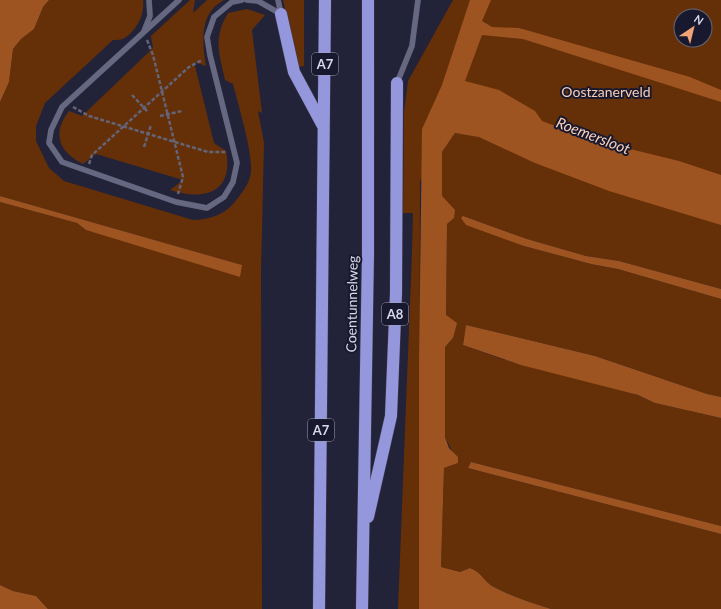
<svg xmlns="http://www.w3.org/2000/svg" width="721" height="609" font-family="Lato,sans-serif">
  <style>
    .green { fill: #653008; fill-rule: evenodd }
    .water { fill: #9e5421 }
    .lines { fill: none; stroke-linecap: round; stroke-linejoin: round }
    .service-casing { stroke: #3d3c4f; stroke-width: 6 }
    .motorway-casing { stroke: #3d3c4f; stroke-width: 13 }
    .path { stroke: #636478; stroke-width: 2.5; stroke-dasharray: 4 2; stroke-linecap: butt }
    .service { stroke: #666882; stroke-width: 5.5 }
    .motorway { stroke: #9597dc; stroke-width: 12 }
    .labels { text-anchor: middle; stroke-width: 4; stroke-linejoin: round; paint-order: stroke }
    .shield { fill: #18192e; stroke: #9e9fb0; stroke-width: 1 }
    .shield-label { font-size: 13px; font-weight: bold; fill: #d8d9e8 }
    .park-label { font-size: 14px; fill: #f9ceb6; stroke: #18192e }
    .street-label { font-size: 14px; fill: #d8d9e8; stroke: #18192e }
    .water-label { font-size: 15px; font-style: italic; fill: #fcd1b9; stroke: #18192e }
  </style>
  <rect width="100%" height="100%" fill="#222239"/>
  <path class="green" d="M49,0h94c2,14 -6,29 -17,37 -3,3 -9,3 -13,3l-68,63 -9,23v15l13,27 15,13 129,39c15,0 31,-5 41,-17 7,-9 16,-19 17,-32 1,-22 -12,-63 -18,-87l-8,-4c-6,-27 -12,-42 3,-67l19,-4 18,6 -13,15 10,83 -4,-2 6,32 -3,129 1,337h-214l-12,-13 -23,-5 -13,-6v-383l77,21 9,7 156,35 -242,-69v-94l9,-20 4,-33 8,-10 13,-10 9,-22z
    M190,0h5l-2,13 14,-13h17c-25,13 -22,43 -18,66l-12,-4 20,81 12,8c8,42 -22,50 -56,39l13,-10 -87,-26 -13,10c-25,-13 -31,-31 -14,-53l13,5 71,-68 -2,-12z
    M283,0h21v66l-6,1z
    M453,0h268v289l-102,-28 -33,-5 -59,-17 -64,-23 61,30 67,18 27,5 103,30v98l-14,-3 -112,-38 -129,-31 -3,20 39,14 136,36 17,8 66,15v108l-250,-64 -3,6 253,66v75h-170c-20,-6 -41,-13 -59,-23 -9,-6 -11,-14 -22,-18l-10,4 -19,-5 3,-99 14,-5 -13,-26v-90l8,-9 -7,-22 1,-92 7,-6 -12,-22v-44l13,-19 17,2 -20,-4 -32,50 -1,428h-21l14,-357 1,-39h-10l1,-101 4,-31zM681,16h24v24h-24z"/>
  <path class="water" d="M0,0h49l-6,7 -9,22 -13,10 -8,10 -4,33 -9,20z
    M470,0h21l-9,21 10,6 27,1 171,49 31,13v12l-198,-63 -41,-4 -17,46 34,9 36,21 7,10 27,10 9,-3 4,6c14,-1 30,2 40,13l57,14 42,14v50l-112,-34 -74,-28 -56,-26 -24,-4 -13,19v44l13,14 -1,8 -7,6 -1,91 11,8 -4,15 -8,9v90l4,11 9,9v6l-14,5 -3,99 19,5 10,-4c11,4 13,12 22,18 18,10 39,17 59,23h-132v-248l3,-232 20,-44z
    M0,196l242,69 -2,12 -154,-47 -9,-7 -77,-21z
    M463,216l64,23 59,17 33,5 102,28v10l-103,-30 -27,-5 -67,-18 -58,-21 -5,-7z
    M466,325l129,31 112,38 14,3v21l-66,-15 -17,-8 -117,-30 -58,-20z
    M471,462l250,64v8l-253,-66z
    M0,585l13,6 23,5 12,13h-48z"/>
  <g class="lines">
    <g class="service-casing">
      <path id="service" d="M179,0l-117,107 -11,23 -2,13 13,19 114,40 31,6 17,-11 9,-15 4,-19 -27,-108 -3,-18 7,-20 18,-15 10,-2
        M247,0l11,1 23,13
        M278,0l3,14
        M144,31l6,-15 -1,-16
        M397,83l15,-37 6,-46"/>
    </g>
    <g class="motorway-casing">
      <path id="motorway" d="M281,14l13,58 29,54
        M368,517l23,-101 5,-123 1,-210
        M319,609l6,-609
        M362,609l6,-356v-253"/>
    </g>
    <path class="path" d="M147,40l6,15 30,122 -5,17
      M132,95l16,17
      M73,107l16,9 119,36h18
      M160,116l22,-5
      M144,147l7,-22
      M89,164l3,-9 97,-88 13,-7"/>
    <use href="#service" class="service"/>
    <use href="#motorway" class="motorway"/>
  </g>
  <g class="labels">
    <g class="shield">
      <rect x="312" y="53" width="26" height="22" rx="3"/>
      <rect x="382" y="303" width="26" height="22" rx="3"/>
      <rect x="308" y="419" width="26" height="22" rx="3"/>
    </g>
    <g class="shield-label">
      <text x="325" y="69">A7</text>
      <text x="395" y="319">A8</text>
      <text x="321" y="435">A7</text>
    </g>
    <g class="park-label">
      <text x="606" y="97">Oostzanerveld</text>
    </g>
    <g class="street-label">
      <text transform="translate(352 304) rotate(-89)" y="5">Coentunnelweg</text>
    </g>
    <g class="water-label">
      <text transform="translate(593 136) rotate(21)" y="5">Roemersloot</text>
    </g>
  </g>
  <g transform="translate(693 28) rotate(35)"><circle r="19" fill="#18192e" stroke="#656678"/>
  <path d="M0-3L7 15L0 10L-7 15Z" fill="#efa376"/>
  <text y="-6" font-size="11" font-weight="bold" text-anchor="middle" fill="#d8d9e8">N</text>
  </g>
</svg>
